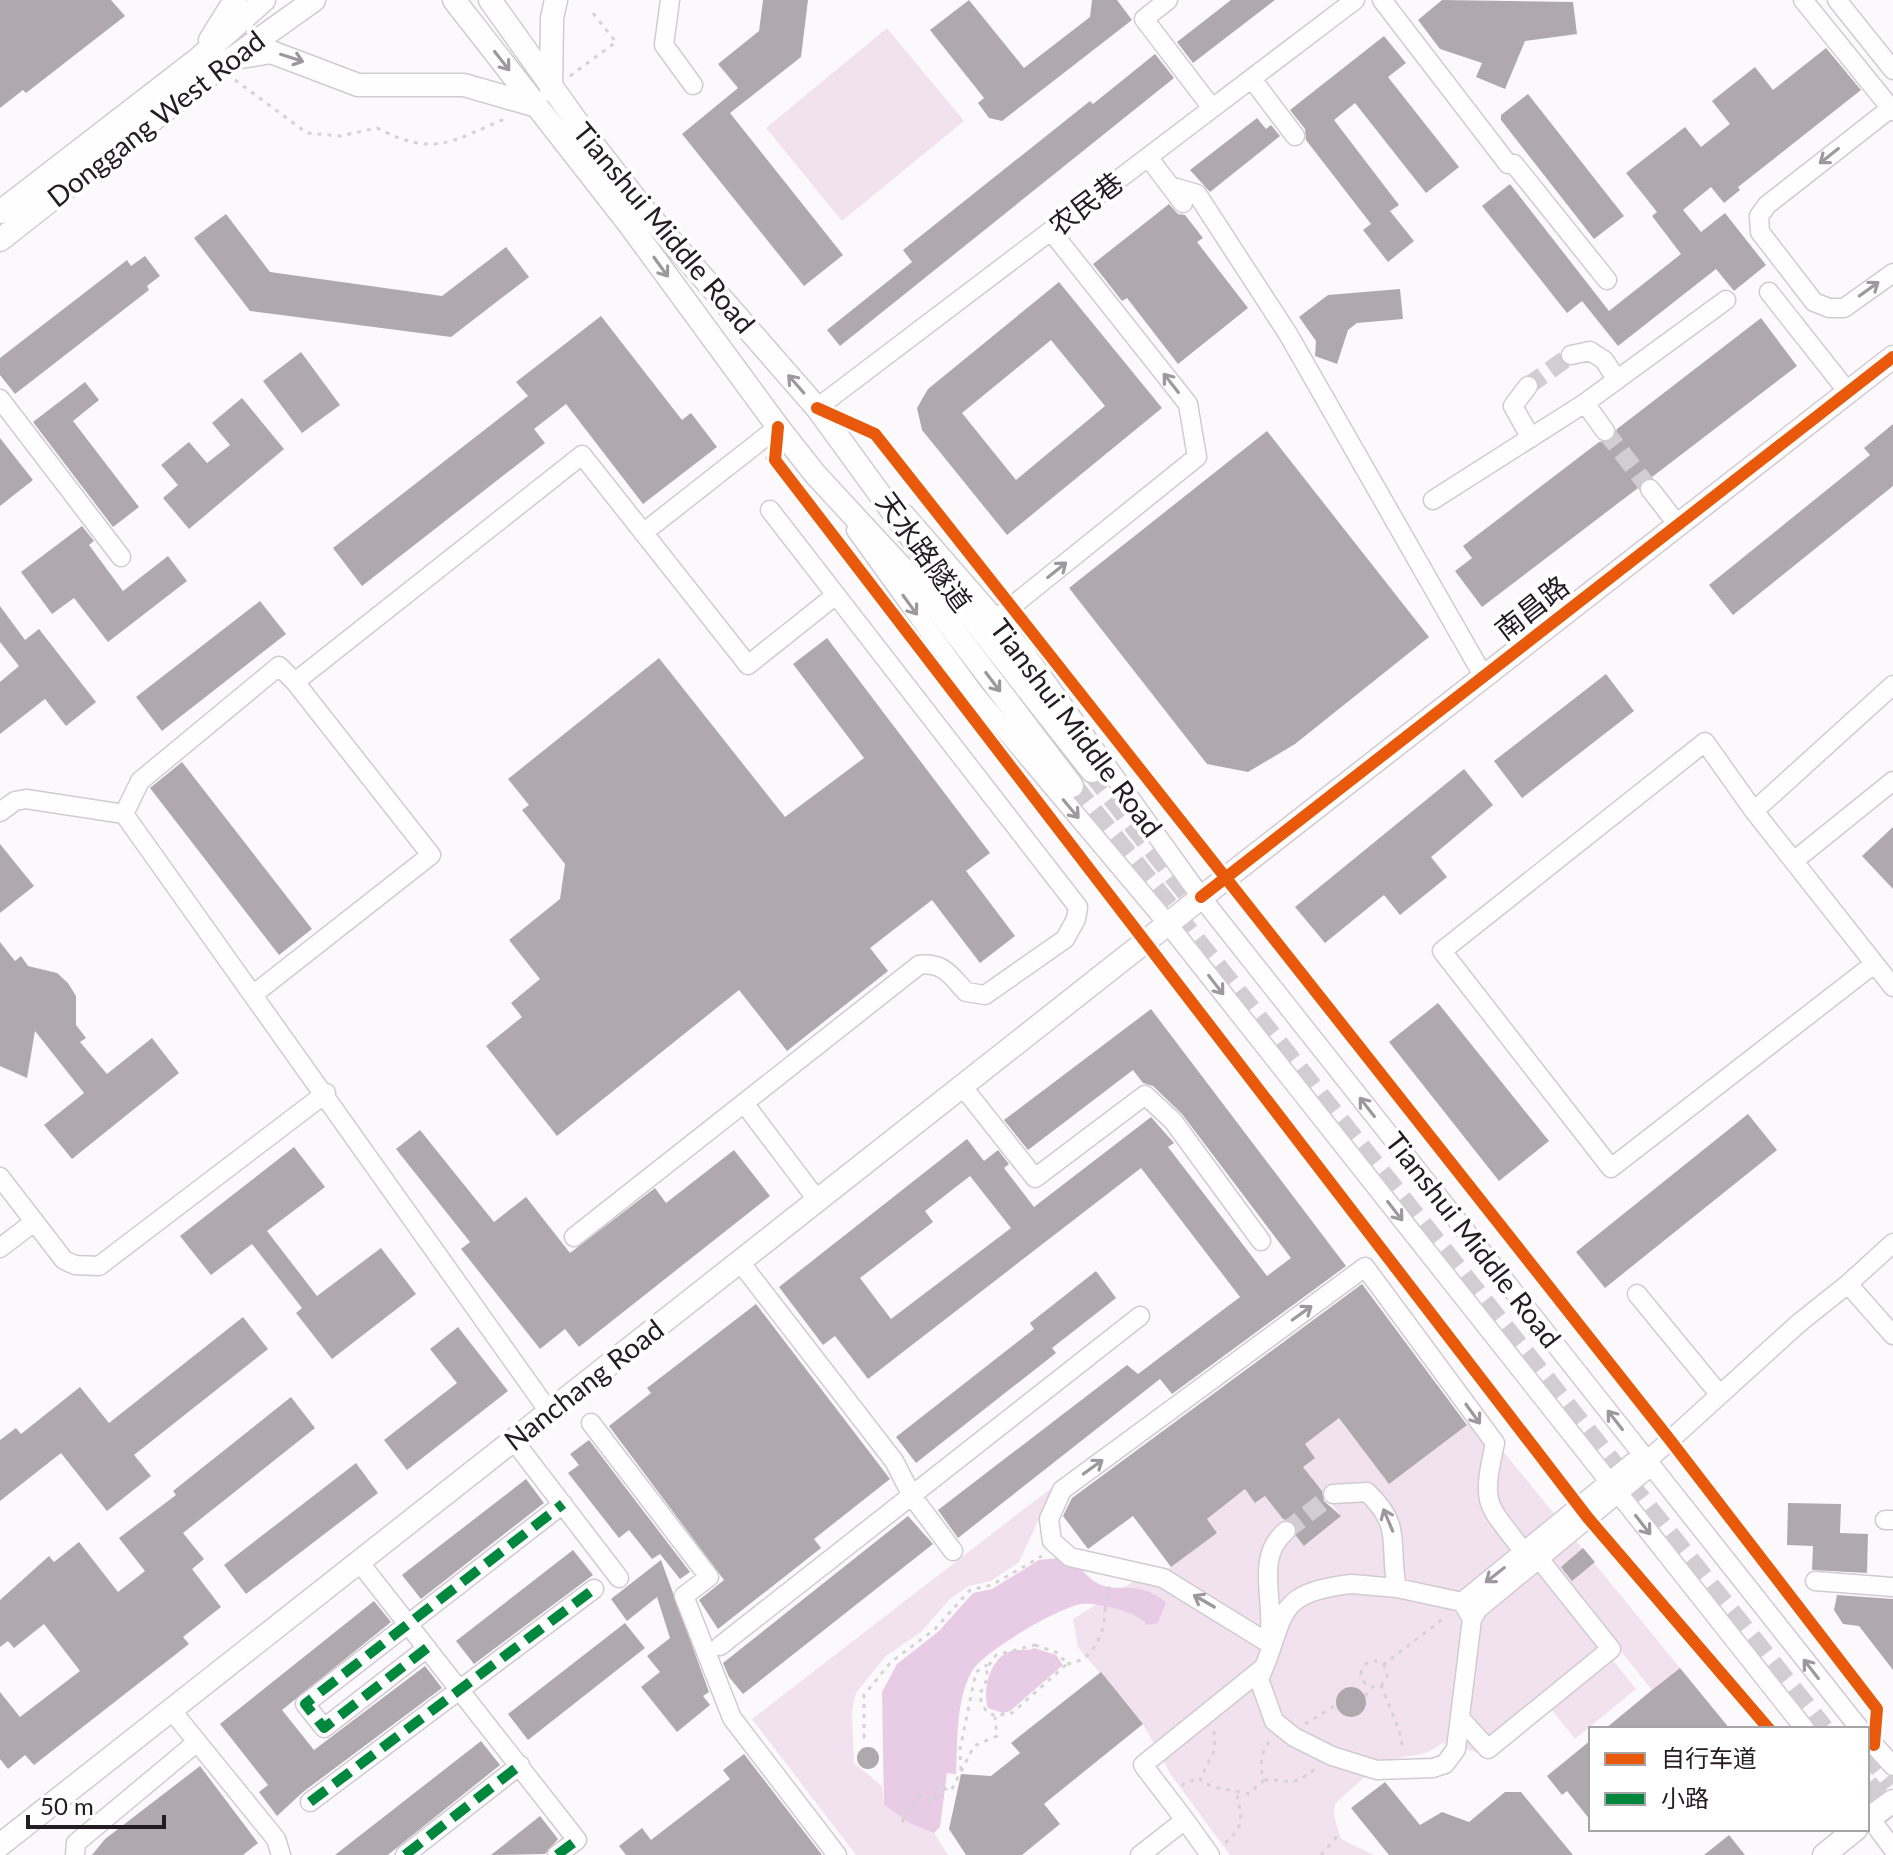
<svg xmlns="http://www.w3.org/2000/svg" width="1893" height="1855" font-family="Lato,'Noto Sans SC',sans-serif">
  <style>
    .green { fill: #f2e2f0 }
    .water { fill: #e8cbe4 }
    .building { fill: #afa9ae; fill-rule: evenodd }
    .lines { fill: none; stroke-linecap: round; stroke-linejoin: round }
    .minor-tunnel { stroke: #d1cdd1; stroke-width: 18; stroke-dasharray: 18 9; stroke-linecap: butt }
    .major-tunnel { stroke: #d1cdd1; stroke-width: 22; stroke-dasharray: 22 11; stroke-linecap: butt }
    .minor-casing { stroke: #d1cbd1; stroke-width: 21 }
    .major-casing { stroke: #d1cbd1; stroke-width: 25 }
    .path { stroke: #d5d4d5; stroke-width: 3; stroke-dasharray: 4 6; stroke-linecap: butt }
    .minor { stroke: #fffeff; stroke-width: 18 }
    .major { stroke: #fffeff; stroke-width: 22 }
    .quiet { stroke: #00873e; stroke-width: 10; stroke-dasharray: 20 10; stroke-linecap: butt }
    .cycleway-casing { stroke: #fff; stroke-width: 17 }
    .cycleway { stroke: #e8590c; stroke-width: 12 }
    .oneway { stroke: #9c989c }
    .labels { text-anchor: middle; stroke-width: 8; stroke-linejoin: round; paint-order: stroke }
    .street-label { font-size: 28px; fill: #241b23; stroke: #fff }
  </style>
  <rect width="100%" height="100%" fill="#fcf9fc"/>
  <path class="green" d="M887,28l77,93 -122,100 -76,-93z
    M1339,1418l50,65 87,-65 204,250 -28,22 -38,-47 -135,110 -37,-10c-19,15 -25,10 -46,16 -23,8 -44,29 -61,45l-1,12 7,23 33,16h-144l-59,-80 -28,-51 -65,-77 -5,-28 66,-41 32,-11 46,-34 -10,-14 38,-30 11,14 15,-11 5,18 29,36 36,-30 -29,-36 -17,-7 10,-29z
    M1054,1486l-35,76 -28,19 -22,5 -19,13 -29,33 -35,24 -30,37 -4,17 2,53 28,23 2,19 27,19 23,9 14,22h-92l-104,-136z
    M1612,1659l24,30 -61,50 -24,-30z"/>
  <path class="water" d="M1058,1558l8,7 13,1c31,41 47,5 87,36l-8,21 -11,2c-8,-13 -50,-23 -66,-21 -23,4 -97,47 -109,67 -17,31 -14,70 -16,103l-9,-1 -7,54 -6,6 -23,-9 -27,-19 -2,-113 15,-28 42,-33 34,-38 19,-4 47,-29z
    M1034,1648l22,7 7,10 -53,46 -7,2 -15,-5c-6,-18 2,-49 21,-56 9,-4 18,0 25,-4z"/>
  <path class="building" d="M0,0h111l14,16 -99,77 -3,-3 -23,18z
    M763,0h45l-7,57 -71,56 113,142 -39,31 -122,-152 56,-46 -20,-24 41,-33z
    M969,0l55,68 66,-51 2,-17h25l15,20 -130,101 -13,-3 -11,-15 6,-5 -54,-68z
    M1231,0h44l-82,63 -16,-21z
    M1442,0l131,2 4,32 -52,7 -20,48 -29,-12 6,-14 -42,-14 -22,-29z
    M1384,36l22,27 -18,14 71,90 -33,26 -71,-90 -21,17 65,85 -9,6 24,30 -26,21 -25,-32 8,-6 -65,-84 -1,-11 -15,-19z
    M1826,48l35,42 -123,97 2,3 -16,13 -13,-16 -28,23 18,22 24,-19 41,52 -32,26 -18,-22 -98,77 -36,-45 -15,12 -85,-107 28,-22 99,127 72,-57 -29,-38 5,-4 -31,-39 59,-46 16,20 29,-23 -18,-23 43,-34 18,23z
    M1155,54l19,24 -334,268 -13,-16 85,-68 -9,-12 187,-149 3,3z
    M1528,94l96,122 -30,23 -93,-119v-5z
    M1257,118l9,11 5,-4 9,11 -70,56 -20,-22z
    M1169,204l9,10 7,1 18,23 -6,4 51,66 -70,56 -51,-66 -5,3 -29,-37z
    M226,214l44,58 172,24 64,-49 23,30 -78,60 -201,-26 -56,-73z
    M145,256l15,20 -13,10 2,4 -134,104 -15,-19v-17l127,-98 4,6z
    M1059,282l103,126 -155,127 -85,-105 -5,-22 11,-19zM1051,340l54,66 -89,74 -54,-67z
    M1400,289l3,30 -46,4 -9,7 -11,34 -22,-8 1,-15 -17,-24 29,-22z
    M601,316l81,104 9,-7 26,34 -74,57 -77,-100 -32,25 11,14 -183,143 -29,-38 195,-152 -12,-14z
    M1761,318l36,48 -145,111 -9,2 -5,9 -156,119 -27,-36 17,-13 -9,-12 136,-104 14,-2 4,-11z
    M301,352l39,53 -38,28 -39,-52z
    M85,382l14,18 -26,21 66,86 -26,20 -80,-105z
    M242,398l42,51 -95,80 -26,-31 15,-13 -17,-20 28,-23 18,21 23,-18 -18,-22z
    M1893,424v62l-160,129 -24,-30 161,-130 -6,-7z
    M1267,431l162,206 -134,107 -47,28 -41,-8 -138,-176z
    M0,438l33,42 -33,26z
    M82,526l12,15 -5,4 34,46 45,-35 19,25 -79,61 -34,-44 -22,16 -31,-42z
    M260,601l26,33 -124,97 -26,-34z
    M0,606l25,34 14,-11 57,73 -30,24 -21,-27 -45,35v-52l19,-16 -19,-24z
    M827,638l163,215 -24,18 49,65 -35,27 -48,-63 -62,48 18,23 -101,80 -48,-61 -182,146 -71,-90 36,-29 -11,-14 29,-24 -31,-39 51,-41 5,-35 -43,-54 7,-5 -21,-26 151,-121 126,159 79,-59 -71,-94z
    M1606,674l28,37 -112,87 -28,-37z
    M182,762l130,167 -33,26 -129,-167z
    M1464,769l29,36 -62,52 16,20 -47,38 -16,-20 -59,48 -30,-36z
    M1893,827v62l-31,-33z
    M0,844l34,42 -34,27z
    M0,942l15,19 6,-5 7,10 29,7 11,10 8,13v29l10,13 -6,4 27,32 45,-36 27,35 -107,86 -28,-34 40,-32 -49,-62 -8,47 -27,-12z
    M1438,1003l111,138 -50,40 -110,-139z
    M1151,1009l195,257 -174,128 -12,-15 -202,159 -20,-28 189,-145 11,9 102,-77 -99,-129 -273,211 -33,-43 -12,9 -44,-58 188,-148 17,22 14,-11 11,14 -5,4 30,39 117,-90 23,26 -6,4 99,129 24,-18 -109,-144 -29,-28 -10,-3 -10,-13 -105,80 -24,-30zM970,1176l41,52 -120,91 -31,-41 73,-56 -8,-11z
    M1748,1114l29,36 -172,138 -29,-36z
    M420,1130l74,92 32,-25 44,56 85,-65 11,15 68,-53 36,46 -191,151 -14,-18 -25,20 -79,-100 9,-7 -74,-93z
    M294,1147l31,40 -58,44 50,65 64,-48 35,46 -84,65 -36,-46 6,-5 -50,-64 -41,31 -31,-39z
    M1096,1271l20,27 -64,50 4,5 -140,110 -20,-26 138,-108 -4,-6z
    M1362,1284l105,141 -78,59 -50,-66 -34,26 10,14 -12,9 19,24 2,10 17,15 -37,30 -8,-10 -1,-13 -12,-4 -18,-23 -10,7 -10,-14 -38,30 10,14 -46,34 -38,-51 -45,33 -25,-33 9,-18z
    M756,1304l134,175 -76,60 7,9 -103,81 -19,-29 25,-20 -115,-154 42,-33 -4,-5z
    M243,1317l25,32 -134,106 17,21 -44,35 -46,-58 -61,48v-61l16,-12 5,6 59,-47 29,36z
    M458,1327l50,64 -101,79 -23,-30 73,-57 -27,-34z
    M291,1397l24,31 -132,105 21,26 -12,10 29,38 -38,30 6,7 -155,121 -9,-10 -17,14 -8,-10v-67l20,25 60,-46 -36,-47 -30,24 -6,-7 -8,6v-47l49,-44 5,6 25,-20 39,50 27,-21 -26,-33 57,-43 -3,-4z
    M589,1440l101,132 -10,7 -20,-25 -8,5 -23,-29 -10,8 -51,-65 11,-8 -9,-11z
    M356,1463l22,30 -132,101 -22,-29z
    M526,1479l18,24 -123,96 -19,-24z
    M1788,1503l53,1 -1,29 28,1 -1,39 -55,-3 1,-24 -26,-1z
    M908,1516l25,28 -190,150 -14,-17 -6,-14z
    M1583,1548l12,14 -23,19 -11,-14z
    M573,1550l20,25 -119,89 -18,-23z
    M661,1560l48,132 -6,4 7,9 -33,27 -36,-45 19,-15 -13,-16 23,-18 -13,-41 -30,24 -16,-22z
    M1837,1595l56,4v71l-34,-44 -16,-2 -9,-14z
    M374,1601l17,21 -109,88 32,40 111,-84 17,22 -139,104 -26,24 -18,-24 9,-7 -48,-61z
    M625,1623l20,25 -117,92 -20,-26z
    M1680,1668l50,61h-125l47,-39z
    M1101,1672l42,52 -99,80 16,20 -38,31h-56l-17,-26 12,-55 30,2 29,-23 -9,-10z
    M1336 1702a15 15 0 1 1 30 0a15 15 0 1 1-30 0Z
    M1591,1740v81l-24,-30 -5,4 -15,-19z
    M481,1741l19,24 -106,85 -6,5h-53z
    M857 1758a11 11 0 1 1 22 0a11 11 0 1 1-22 0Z
    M744,1754l78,101h-196l-7,-9 23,-18 9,12 79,-61 -7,-9z
    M200,1766l58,77 -15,12h-151l13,-16z
    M1385,1782l35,43 22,-13 27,10 36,-30h16l52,63h-184l-38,-47z
    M540,1816l18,23 -13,15 -54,1z
    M1729,1835l16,20h-41z"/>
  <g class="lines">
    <path class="minor-tunnel" d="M1528,386l43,-31
      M1605,431l45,58
      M1286,1531l47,-37"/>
    <path class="major-tunnel" d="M1092,771l104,132
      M1072,786l751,943
      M1867,1751l26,33
      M1867,1784l26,33"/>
    <g class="minor-casing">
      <path id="minor" d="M670,0l-6,45 29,40
        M1168,0l-24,19 68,89
        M1382,0l126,164h6l93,116
        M1803,0l90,111
        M1837,0l56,70
        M1252,79l43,57
        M1891,108l-124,97 -8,11 1,16 54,70 15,6h15l49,-35
        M1148,157l35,46
        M1170,186l27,8 91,140 196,343
        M1769,292l79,100
        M1571,355l19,-4 14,9 13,20
        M1528,386l-15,20 18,32
        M0,399l121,158
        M1585,403l20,28
        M817,408l538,-408
        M1650,489l28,36
        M1433,500l152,-97 141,-103
        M905,514l119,137 177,246 659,832
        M856,530l117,162 195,232 637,805
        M643,533l135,-106
        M996,619l201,-162 -9,-53 -137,-173
        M1893,685l-139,126 139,176
        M1754,811l-49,-69 -263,209 169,217 263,-204
        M0,812l15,-11 11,-2 98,15 426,599
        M124,814l16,-33 139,-115 16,16
        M1795,860l98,-79
        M254,994l177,-139 -136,-173 287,-227 166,210 88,-70
        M962,1086l73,92 110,-83 28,26 88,120
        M744,1103l74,98
        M0,1177l64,83 11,5 24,1 227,-173
        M574,1237l345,-272c25,-3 32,11 47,27l19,3 80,-56 11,-20 2,-12 -308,-397
        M1893,1243l-45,41 45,51
        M0,1248l34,-26
        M740,1262l154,199 18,35 41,55
        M1637,1294l83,101
        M591,1423l118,154 -25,19 48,122 105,137
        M514,1441l105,137
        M1647,1461l152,-138 49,-39
        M1333,1494l34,-2c37,35 21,53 30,96
        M1885,1520h8
        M360,1563l217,277 -20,15
        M1815,1581l78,6
        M1352,1584l45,4 65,14 10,17 -16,130 -11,15 -12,4 -56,2 -45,-14 -38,-19 -20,-16 -15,-42c28,-59 11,-87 93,-95z
        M1462,1602l180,-147
        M1472,1619l6,-10 173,-143
        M1270,1630c3,-36 -14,-74 16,-99
        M1270,1644l-107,-66 -93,-21 -18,-16 -3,-22 13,-29 303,-223 130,176c-14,64 -9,59 29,109
        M720,1646l420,-330
        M427,1648l-103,80 -19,-24 258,-200
        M172,1711l104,128 5,16
        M1460,1718l28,31 123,-100 -71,-89
        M1867,1737l26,29
        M310,1802l284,-213
        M1867,1814l26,35
        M1185,1820l25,35
        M75,1855l1,-12 121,-101
        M405,1855l115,-90
        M1140,1855l45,-35 -42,-55 120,-97"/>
    </g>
    <g class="major-casing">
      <path id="major" d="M454,0l175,224 149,203 37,47 111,120 146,192
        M490,0l102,143 53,68 172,197 126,173 149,190
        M210,40l25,-40
        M241,57l30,-5 87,33h106l73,21
        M551,90l1,-72 4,-18
        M0,212l198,-153 66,-59
        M0,240l219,-172 95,-68
        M1867,1820l26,-19
        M0,1845l1226,-967 667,-521
        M1824,1855l32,-26"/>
    </g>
    <path class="path" d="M570,76l46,-34 -24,-30
      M235,80l72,53 33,3 37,-8c58,30 74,13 130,-10
      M766,457l12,15
      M1105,1610l5,-28
      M1035,1645l23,8 9,11 -55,49 -17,3 -9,-5 -7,-15 9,-19 -2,-8 10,-14z
      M1361 1674a13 13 0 1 1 26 0a13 13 0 1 1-26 0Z
      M1067,1664c27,-3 38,-31 38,-55
      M1383,1665l61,-47
      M1381,1685l18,45 4,20
      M1365,1696l7,-8
      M1305,1724l31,-19
      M1214,1731l1,18 -15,30c11,11 32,10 48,15l16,-14c-5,-14 -3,-27 5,-38
      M864,1738v-43l27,-33 44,-33 35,-39 22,-5 50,-29
      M961,1770l-1,-21 16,-77 11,-7
      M1264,1780c26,-2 23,10 51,-11
      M1182,1786l3,-4 15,-3
      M902,1822l16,-26 16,6 4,-16 13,5 23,-45 23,-10 -2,-19
      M1225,1843c18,-15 18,-24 12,-45l4,-6
      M1321,1855l19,-22"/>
    <use href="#minor" class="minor"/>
    <use href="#major" class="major"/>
    <path class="quiet" d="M427,1648l-103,80 -19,-24 258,-200
      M310,1802l284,-213
      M405,1855l115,-90
      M557,1855l20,-15"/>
    <g class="cycleway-casing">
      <path id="cycleway" d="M817,408l58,26 795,1006 207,269 -3,36
        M778,427l-3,33 813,1058 181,211
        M1201,897l692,-540"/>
    </g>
    <use href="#cycleway" class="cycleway"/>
  </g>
  <defs><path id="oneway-shaft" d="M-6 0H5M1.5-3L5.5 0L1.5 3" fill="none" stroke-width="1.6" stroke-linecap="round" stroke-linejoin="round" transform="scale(2)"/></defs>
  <g class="oneway">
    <use href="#oneway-shaft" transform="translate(292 58) rotate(18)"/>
    <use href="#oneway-shaft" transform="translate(502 61) rotate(52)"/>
    <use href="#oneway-shaft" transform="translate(1829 156) rotate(142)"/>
    <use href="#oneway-shaft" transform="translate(661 267) rotate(54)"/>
    <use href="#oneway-shaft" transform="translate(1869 289) rotate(-36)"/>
    <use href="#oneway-shaft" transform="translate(1171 383) rotate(-128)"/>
    <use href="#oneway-shaft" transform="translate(796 384) rotate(-131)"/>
    <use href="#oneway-shaft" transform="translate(1057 570) rotate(-39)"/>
    <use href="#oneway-shaft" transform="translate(910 605) rotate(54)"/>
    <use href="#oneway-shaft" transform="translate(993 682) rotate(53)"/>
    <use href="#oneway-shaft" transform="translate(1071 809) rotate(50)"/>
    <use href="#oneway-shaft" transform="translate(1216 985) rotate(52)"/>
    <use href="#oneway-shaft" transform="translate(1367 1107) rotate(-128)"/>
    <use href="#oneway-shaft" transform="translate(1395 1211) rotate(52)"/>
    <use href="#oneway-shaft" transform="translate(1302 1313) rotate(-36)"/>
    <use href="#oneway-shaft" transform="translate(1473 1414) rotate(54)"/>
    <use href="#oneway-shaft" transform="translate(1615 1420) rotate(-128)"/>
    <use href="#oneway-shaft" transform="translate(1093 1467) rotate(-36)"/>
    <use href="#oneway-shaft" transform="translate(1388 1520) rotate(-113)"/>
    <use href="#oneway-shaft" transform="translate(1643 1525) rotate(52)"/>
    <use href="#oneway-shaft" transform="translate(1495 1575) rotate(142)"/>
    <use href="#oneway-shaft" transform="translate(1204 1601) rotate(-150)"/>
    <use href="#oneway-shaft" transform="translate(1811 1669) rotate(-128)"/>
  </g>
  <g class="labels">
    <g class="street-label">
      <text transform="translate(156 119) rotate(-38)" y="10">Donggang West Road</text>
      <text transform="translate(1086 204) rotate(-37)" y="10">农民巷</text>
      <text transform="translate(664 228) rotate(50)" y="10">Tianshui Middle Road</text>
      <text transform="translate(924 552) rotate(54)" y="10">天水路隧道</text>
      <text transform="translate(1532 608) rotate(-38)" y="10">南昌路</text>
      <text transform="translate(1076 728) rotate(53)" y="10">Tianshui Middle Road</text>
      <text transform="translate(1473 1240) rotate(52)" y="10">Tianshui Middle Road</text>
      <text transform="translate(584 1385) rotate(-38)" y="10">Nanchang Road</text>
    </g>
  </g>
  <rect x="1589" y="1727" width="280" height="104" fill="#ffffff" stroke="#a7a4a7" stroke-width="2"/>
  <rect x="1605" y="1753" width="40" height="12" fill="#e8590c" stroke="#a7a4a7" stroke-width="2"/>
  <text x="1661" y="1767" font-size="24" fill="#241b23">自行车道</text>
  <rect x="1605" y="1793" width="40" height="12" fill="#00873e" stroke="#a7a4a7" stroke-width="2"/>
  <text x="1661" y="1807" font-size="24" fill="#241b23">小路</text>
  <path d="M28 1815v12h136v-12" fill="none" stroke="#241b23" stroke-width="4"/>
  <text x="40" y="1815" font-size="24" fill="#241b23" stroke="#ffffff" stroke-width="6" paint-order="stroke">50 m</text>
</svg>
